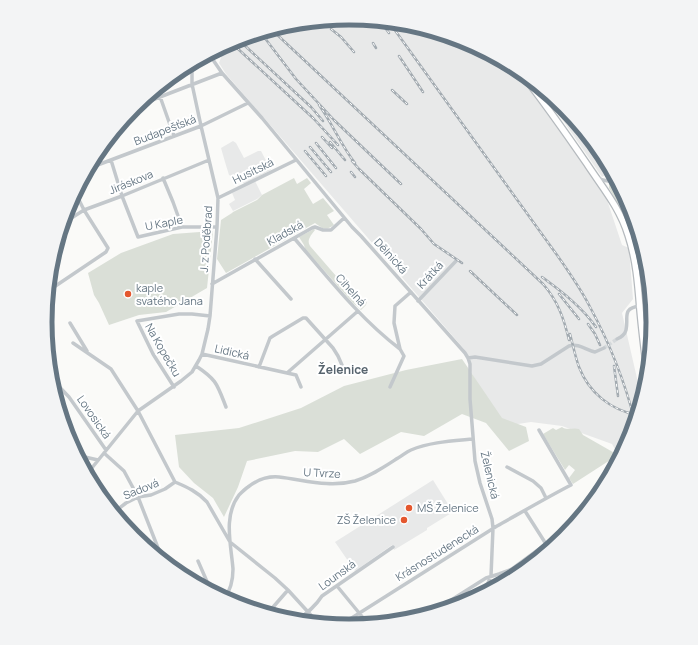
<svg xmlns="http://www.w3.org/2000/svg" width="698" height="645" font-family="Manrope,sans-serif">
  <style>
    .built { fill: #e8e9e9 }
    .green { fill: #dadfd7 }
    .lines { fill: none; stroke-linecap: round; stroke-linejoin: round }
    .minor-tunnel { stroke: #d5d9db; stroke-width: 3.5; stroke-dasharray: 3.5 2; stroke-linecap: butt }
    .primary-casing { stroke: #b5babe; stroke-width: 8 }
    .minor { stroke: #c3c8cc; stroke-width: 3.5 }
    .primary { stroke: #fff; stroke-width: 5.5 }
    .rail-casing { stroke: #a2aab0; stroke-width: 2.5 }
    .rail { stroke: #fff; stroke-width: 1; stroke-dasharray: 3; stroke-linecap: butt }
    .poi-dot { fill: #e4572e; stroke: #fff; stroke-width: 1.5 }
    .labels { text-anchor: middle; stroke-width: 4; stroke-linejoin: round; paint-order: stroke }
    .street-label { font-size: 11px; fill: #657683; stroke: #fff }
    .poi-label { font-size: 11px; fill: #657683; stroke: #fff; text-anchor: start }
    .neighbourhood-label { font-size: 12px; font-weight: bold; fill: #57646e; stroke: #fff }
    .rim { fill: none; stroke: #657683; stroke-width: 5 }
  </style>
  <rect width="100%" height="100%" fill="#fafaf8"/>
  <path class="built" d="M349,18l60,6 57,17 47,26 81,112 13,21 15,45 7,3 4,51 -11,14 20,87 -12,39 -10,19 -8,-14 -50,-18 -31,-4 -27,4 -32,-52 -8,-25 -238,-275 -7,-11 5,-13v-4l9,-5 57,-17z
    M540,87l24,20 38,47 10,17 -10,6z
    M233,141l3,2 8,15 14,-7h3l10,19 -17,9 8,16 -5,4 -24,12 -4,-7 6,-4 -3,-7 13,-7 -6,-13 -8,3 -2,-1 -4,-13 -4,-14z
    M629,203l19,60 5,60 -3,38 -14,-114z
    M433,480l20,32 -26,16v2l-33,20 -2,-5 -37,26 -20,-29z"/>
  <path class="green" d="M294,178l3,6 10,-6 4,5 -7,6 9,15 10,-6 11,13 -7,4 7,10c-9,6 -11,4 -19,-2l-89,50 -9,-14 4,-39 11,-7 1,-1 24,-12 5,-5z
    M616,179l3,6 8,38 -4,-10 -14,-25v-5z
    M314,229l1,1c-3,4 -9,10 -5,16l40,46h4l6,7 3,-1 4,3 -1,4 -5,5 -8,-7 -48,-54 -1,-4 -5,-8z
    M213,231l-6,57 -41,24 -27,3 -30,10 -10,-22 -5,-8 -6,-22 33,-20 52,-19z
    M462,359l40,59 24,9 3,14 -20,10 -23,-28 -24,-9 -38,22 -23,-4 -41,22 -16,-15 -26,13 -23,-1 -48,10 -9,26 -14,30 -11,-19 -19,-15 -15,-16 -4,-32 64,-7 62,-20 43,-22 62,-16z
    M562,427c5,4 11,0 17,2l4,6 35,20 -45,29 -4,-6 6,-8 -6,-5 -4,5 -22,-36 10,-6 3,2z"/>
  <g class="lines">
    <path class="minor-tunnel" d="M604,348l13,-9"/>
    <g class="primary-casing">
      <path id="primary" d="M519,70c24,31 46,62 68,94 15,23 33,44 41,71 8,24 10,49 12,75 2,23 5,46 8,69"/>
    </g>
    <path class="minor" d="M209,54l13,19 40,45 90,109 9,9 104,117 3,5 7,-1 57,9 9,-2 28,-18c10,-3 17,4 26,6l9,-4
      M157,88l17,48
      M134,107l88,-34
      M111,160l11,36 16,41 44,-10h35
      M87,169l114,-43 47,-23
      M163,178l10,24 9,25
      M598,178l5,2 5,1 7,-4
      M622,191l9,35 1,17
      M218,198l78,-38
      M62,224l22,-14 38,-14 87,-36
      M294,238c33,38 65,80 106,111
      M255,259l36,40
      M212,284l100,-56 3,-1 8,3h8l13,-12
      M48,285l3,4 55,-37 2,-4 -24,-38 -9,-18
      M418,301l38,-40
      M70,323l17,28
      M617,339c4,-2 8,-4 9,-9 3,-12 -5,-22 14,-24
      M73,343l38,26 27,42 37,71c12,5 23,10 32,20l23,40 45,36 13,12 31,34
      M202,354l94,21 5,12
      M468,358l2,6v35l5,62 5,22 12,36 1,9 -2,48 -8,19
      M196,366c21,14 21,18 30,41
      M259,367l11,-29 3,-2 30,-18h3l27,30 5,8 7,16
      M287,373l71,-62
      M50,377l19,20 37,53
      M174,387l-21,-33 -16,-33 42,-7h13l18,2
      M390,387l14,-31 -4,-7 -6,-26 1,-17 16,-14
      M104,453l20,18 14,26 22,56
      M76,455l22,5
      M507,467l26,14 8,7 5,10
      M87,474l51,-63 43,-30 11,-9 7,-12 3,-6 6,-25 2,-13 7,-89 1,-29 -17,-72 -9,-42v-21
      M525,511l21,33
      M113,513l13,-10 12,-6 13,-2 14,-6 10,-7
      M198,561l14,32
      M337,586l32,39
      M224,599c7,-9 9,-19 9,-30 -2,-25 -10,-53 6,-74 3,-3 6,-6 9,-8 9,-7 20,-11 31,-10 26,3 50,11 76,4 16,-5 29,-14 43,-23 4,-2 8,-6 13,-8 19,-8 41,-9 62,-11
      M267,614l21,-24
      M426,616l60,-38 13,-4 13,-5 34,-25 12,-7 11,-8
      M295,622c11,-8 20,-15 27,-26l71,-49
      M339,626l158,-100c25,-14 49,-28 74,-41l-32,-55"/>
    <use href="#primary" class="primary"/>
    <g class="rail-casing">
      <path id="rail" d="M380,21l9,12
        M389,22l168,233c12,17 24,34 33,52 20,37 35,75 45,115
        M271,29l272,255c15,17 21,35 26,56
        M331,29l10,8 13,15
        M261,33l35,46 38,41 67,64
        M242,43l69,64 12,14
        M373,43l3,5
        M237,48l76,70 25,27
        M399,56l24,36
        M392,90l15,14
        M319,105c13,18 22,40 36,58l-3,-2 7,8 62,60 13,15 28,19
        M322,137l10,11
        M330,142l15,18
        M316,143l20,25
        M310,147l21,25
        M305,151l21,25
        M351,172l4,5
        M470,271l47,44
        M542,277c20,15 39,29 54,50
        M559,294l20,25
        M588,324l7,10 5,11
        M570,334c3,11 5,22 9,33 10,26 32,43 58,48
        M614,366l4,30"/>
    </g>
    <use href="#rail" class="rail"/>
  </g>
  <g class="poi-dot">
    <circle cx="128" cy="294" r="4"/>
    <circle cx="409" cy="508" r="4"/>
    <circle cx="404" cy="520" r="4"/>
  </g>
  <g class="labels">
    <g class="street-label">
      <text transform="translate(165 130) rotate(-21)" y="4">Budapešťská</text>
      <text transform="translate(253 171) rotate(-26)" y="4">Husitská</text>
      <text transform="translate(131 182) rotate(-22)" y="4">Jiráskova</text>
      <text transform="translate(164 223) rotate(-11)" y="4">U Kaple</text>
      <text transform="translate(285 233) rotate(-29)" y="4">Kladská</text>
      <text transform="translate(206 239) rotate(-86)" y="4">J. z Poděbrad</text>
      <text transform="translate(391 256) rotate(48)" y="4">Dělnická</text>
      <text transform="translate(430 275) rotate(-47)" y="4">Krátká</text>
      <text transform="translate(351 290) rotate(48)" y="4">Cihelná</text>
      <text transform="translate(163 350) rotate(60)" y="4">Na Kopečku</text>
      <text transform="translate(232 352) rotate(13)" y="4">Lidická</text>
      <text transform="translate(94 417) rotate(55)" y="4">Lovosická</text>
      <text transform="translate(322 473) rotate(3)" y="4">U Tvrze</text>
      <text transform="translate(490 475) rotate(77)" y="4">Želenická</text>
      <text transform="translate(141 489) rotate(-22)" y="4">Sadová</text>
      <text transform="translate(437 553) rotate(-32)" y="4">Krásnostudenecká</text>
      <text transform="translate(337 575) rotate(-36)" y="4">Lounská</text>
    </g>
    <g class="poi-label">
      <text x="136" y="292">kaple<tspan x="136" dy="13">svatého Jana</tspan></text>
      <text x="417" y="512">MŠ Želenice</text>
      <text x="396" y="524" text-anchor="end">ZŠ Želenice</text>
    </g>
    <g class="neighbourhood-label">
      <text x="343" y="374">Želenice</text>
    </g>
  </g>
  <path d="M0 0H698V645H0ZM52 322a297 297 0 1 1 594 0a297 297 0 1 1-594 0Z" fill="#f3f4f5" fill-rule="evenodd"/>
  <path class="rim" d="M52 322a297 297 0 1 1 594 0a297 297 0 1 1-594 0Z"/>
</svg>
